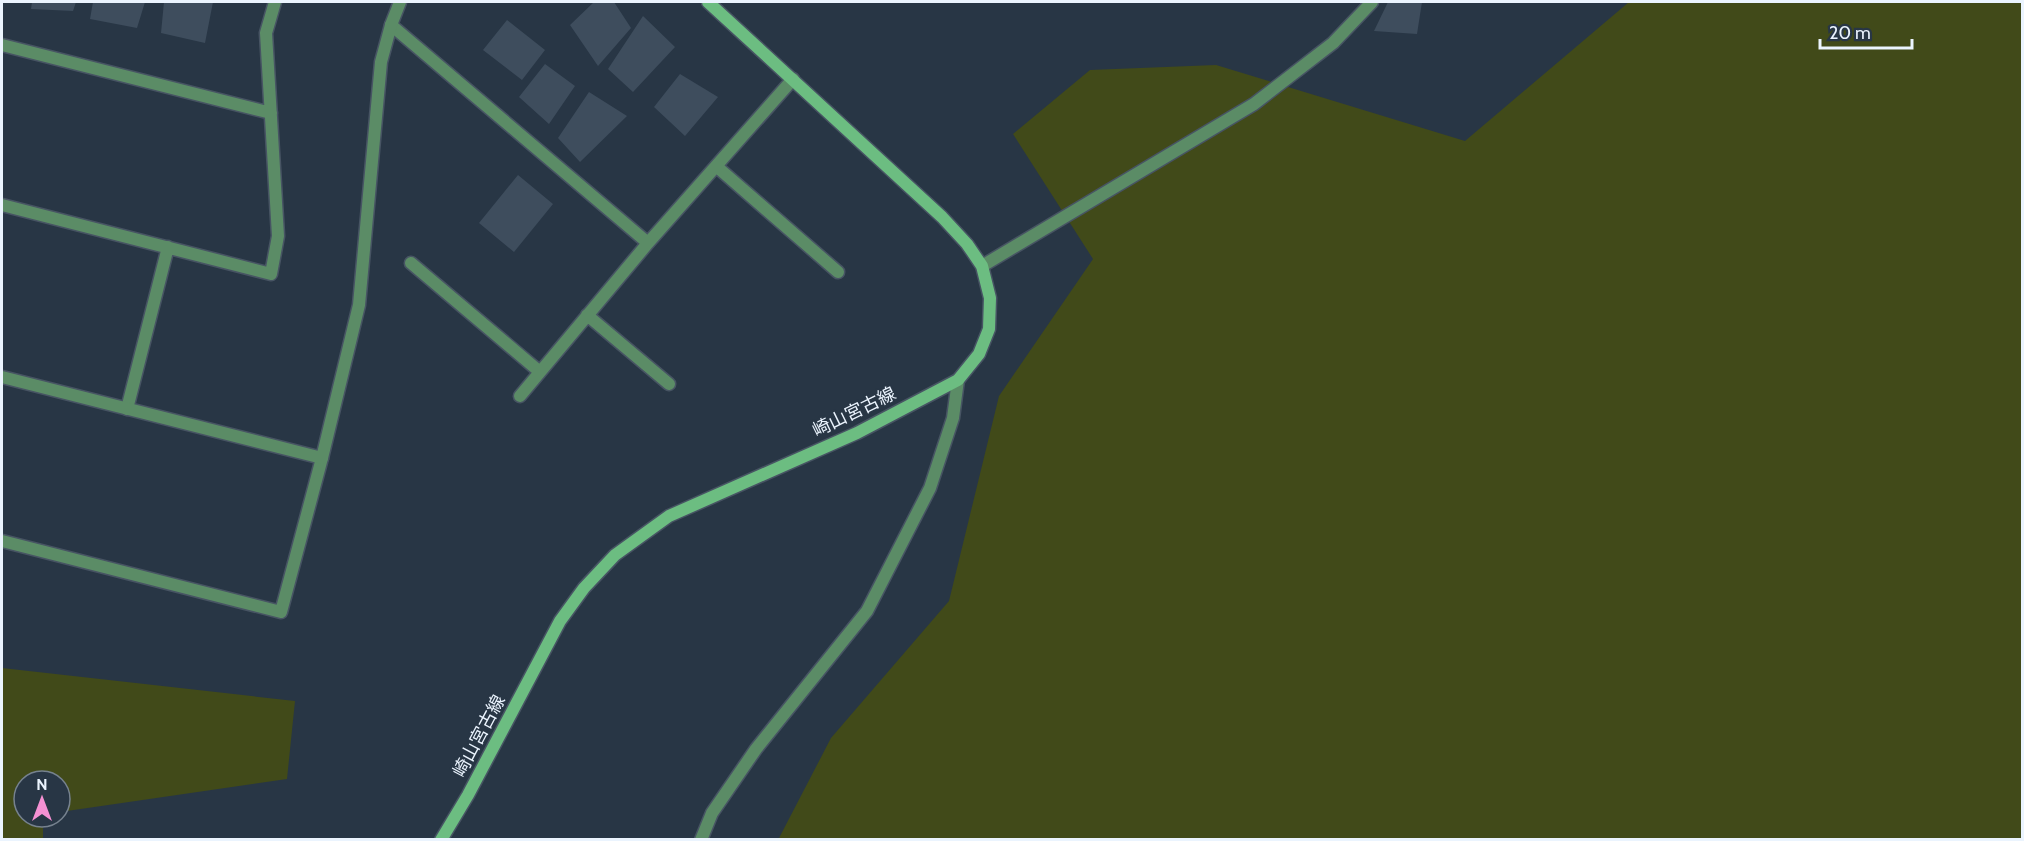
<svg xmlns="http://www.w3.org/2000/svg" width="2024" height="841" font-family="Cabin,'Noto Sans JP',sans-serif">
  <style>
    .green { fill: #414a19 }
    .building { fill: #3e4d5d }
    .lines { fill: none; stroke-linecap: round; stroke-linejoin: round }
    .minor-casing { stroke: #475463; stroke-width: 15 }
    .tertiary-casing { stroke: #475463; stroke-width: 15 }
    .secondary-casing { stroke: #475463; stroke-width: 15 }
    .minor { stroke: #5b8c66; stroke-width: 12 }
    .tertiary { stroke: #5b8c66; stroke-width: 12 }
    .secondary { stroke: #6cbd81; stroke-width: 12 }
    .labels { text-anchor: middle; stroke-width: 4.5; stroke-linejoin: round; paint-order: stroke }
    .street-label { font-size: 18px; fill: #ebf4fe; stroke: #283645 }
  </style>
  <rect width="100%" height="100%" fill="#283645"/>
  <path class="green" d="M1629,2h393v837l-1244,1 53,-102 118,-137 50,-205 94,-137 -80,-125 77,-64 126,-5 249,76z
    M2,668l293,33 -8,78 -227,33v-31h-36v36h19v22h-41z"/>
  <path class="building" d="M32,2h44l-3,9 -42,-2z
    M93,2h52l-8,26 -47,-9z
    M164,2h49l-8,41 -44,-10z
    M594,2h20l17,26 -33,38 -28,-41z
    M1388,2h34l-5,32 -43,-3z
    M643,16l32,31 -42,45 -25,-23z
    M507,20l38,30 -23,30 -39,-30z
    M545,64l30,22 -26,38 -30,-27z
    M680,74l38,23 -33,39 -31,-29z
    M589,92l38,24 -47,46 -22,-24z
    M518,175l35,29 -39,48 -35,-29z"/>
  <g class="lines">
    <g class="minor-casing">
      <path id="minor" d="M391,25l257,218
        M2,45l269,68
        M716,166l122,106
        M2,205l269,69 7,-38 -12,-203 9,-31
        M411,263l129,109
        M982,266l272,-162 79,-61 39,-41
        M587,315l82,69
        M520,396l128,-153 145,-164
        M127,409l41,-162
        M2,541l279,71 41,-154
        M701,840l11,-27 44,-64 111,-138 63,-123 23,-70 5,-38"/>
    </g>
    <g class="tertiary-casing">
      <path id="tertiary" d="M2,377l320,81 37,-153 22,-243 10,-37 9,-23"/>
    </g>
    <g class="secondary-casing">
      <path id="secondary" d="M441,840l27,-45 92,-174 24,-33 31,-33 54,-39 188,-83 101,-53 21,-26 10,-25 1,-31 -8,-32 -15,-22 -25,-27 -234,-215"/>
    </g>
    <use href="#minor" class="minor"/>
    <use href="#tertiary" class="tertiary"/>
    <use href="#secondary" class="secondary"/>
  </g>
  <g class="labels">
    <g class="street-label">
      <text transform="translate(854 412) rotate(-26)" y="6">崎山宮古線</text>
      <text transform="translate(479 736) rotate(-62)" y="6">崎山宮古線</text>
    </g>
  </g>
  <rect width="2024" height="841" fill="none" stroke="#ebf4fe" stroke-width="6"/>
  <g transform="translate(42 799)"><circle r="28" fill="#283645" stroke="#76828f" stroke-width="1.5"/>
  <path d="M0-4.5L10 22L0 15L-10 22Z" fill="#f591d3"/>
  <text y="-9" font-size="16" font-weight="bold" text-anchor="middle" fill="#ebf4fe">N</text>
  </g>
  <path d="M1820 39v9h92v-9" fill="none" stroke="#ebf4fe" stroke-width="3"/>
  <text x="1829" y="39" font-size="18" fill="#ebf4fe" stroke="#283645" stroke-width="4.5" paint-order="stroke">20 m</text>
</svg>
